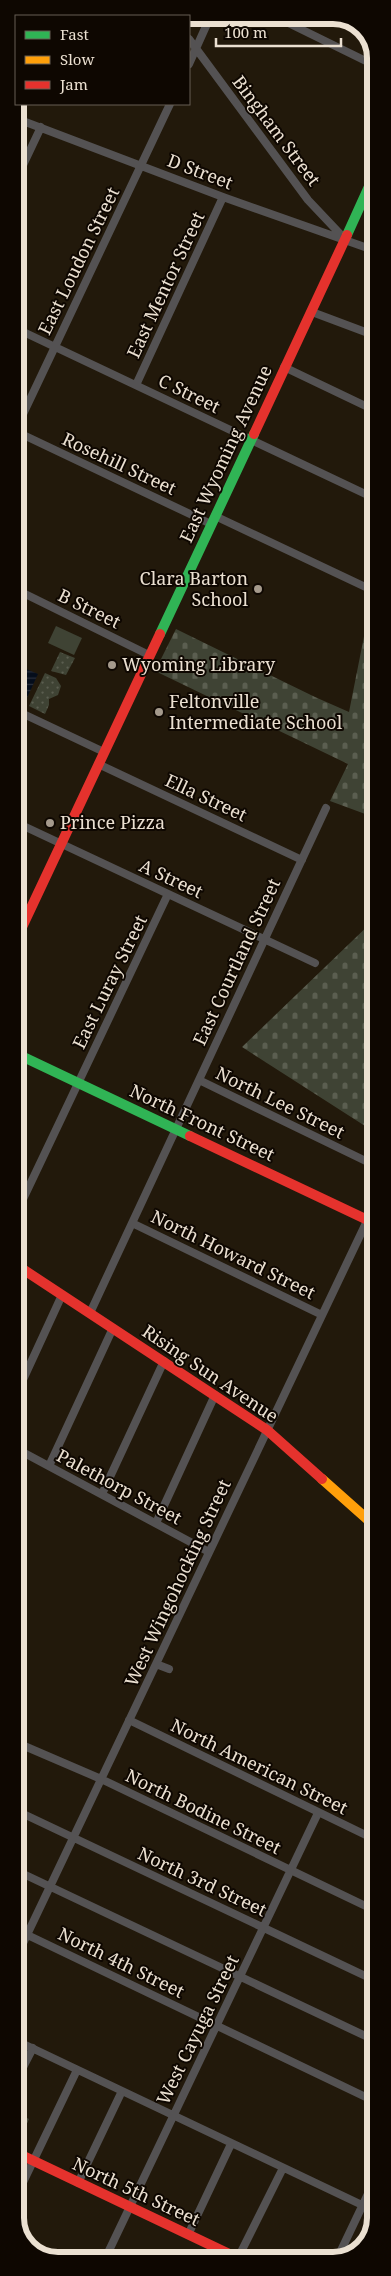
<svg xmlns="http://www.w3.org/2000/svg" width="391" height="2276" font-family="'Noto Serif',serif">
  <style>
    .cemetery { fill: url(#cemetery-stones) }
    .park { fill: url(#park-dots) }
    .garden { fill: url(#garden-furrows) }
    .pitch { fill: #3f4334 }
    .water { fill: url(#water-rules) }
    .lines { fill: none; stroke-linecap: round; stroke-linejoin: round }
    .street { stroke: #545253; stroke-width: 8 }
    .fast { stroke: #30b455; stroke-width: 10 }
    .slow { stroke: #ff9f0a; stroke-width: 10 }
    .jam { stroke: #e5322d; stroke-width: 10 }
    .poi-dot { fill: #a59a8c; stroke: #0e0701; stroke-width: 2 }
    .labels { text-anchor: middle; stroke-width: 4; stroke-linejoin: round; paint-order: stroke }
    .street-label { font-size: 18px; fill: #ebe0d1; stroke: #0e0701 }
    .poi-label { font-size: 18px; fill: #ebe0d1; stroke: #0e0701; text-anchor: start }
    .rim { fill: none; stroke: #ebe0d1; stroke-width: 6 }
  </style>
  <defs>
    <pattern id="cemetery-stones" width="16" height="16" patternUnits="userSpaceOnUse" patternTransform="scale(1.25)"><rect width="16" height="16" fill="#3f4334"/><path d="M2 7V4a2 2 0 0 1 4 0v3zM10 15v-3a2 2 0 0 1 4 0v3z" fill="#5b5e50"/></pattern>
    <pattern id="park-dots" width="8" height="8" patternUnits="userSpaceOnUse" patternTransform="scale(1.25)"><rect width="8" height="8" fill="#3f4334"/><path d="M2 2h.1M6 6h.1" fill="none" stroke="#5b5e50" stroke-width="1.8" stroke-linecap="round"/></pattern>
    <pattern id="garden-furrows" width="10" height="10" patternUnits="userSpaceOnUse" patternTransform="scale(1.25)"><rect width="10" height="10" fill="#3f4334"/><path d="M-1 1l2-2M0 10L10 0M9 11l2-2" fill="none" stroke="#5b5e50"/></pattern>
    <pattern id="water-rules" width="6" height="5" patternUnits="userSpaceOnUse" patternTransform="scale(1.25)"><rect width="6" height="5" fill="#050d1b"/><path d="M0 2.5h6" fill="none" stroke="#2a303b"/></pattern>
  </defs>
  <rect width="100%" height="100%" fill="#22190b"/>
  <path class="cemetery" d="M372,596l4,2v220l-46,-17 18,-37 -193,-93 21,-42 139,68 34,15z
    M376,918v215l-134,-86z"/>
  <path class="park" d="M60,652l15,6 -9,17 -15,-4z
    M45,673l11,5 5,8 -3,9 -9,4v6l-4,9 -16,-8z"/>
  <path class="garden" d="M21,2115l8,4 -9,19 -5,-2v-9z"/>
  <path class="pitch" d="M56,626l26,12 -8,17 -26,-12z"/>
  <path class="water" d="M24,668l14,6 -12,26 -11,-5v-9z"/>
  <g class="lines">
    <path class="street" d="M171,15v1
      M272,15l104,51
      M189,39l119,161 35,37
      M189,64l22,-49
      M15,118l208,79 153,54
      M15,182l26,-55
      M312,312l64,24
      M15,328l361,171
      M284,367l92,44
      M136,385l87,-188
      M15,431l155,-327
      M15,431l196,93
      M215,516l161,76
      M15,589l134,66
      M15,710l89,42
      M98,764l204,96
      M15,822l300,141
      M199,1080l177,86
      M15,1216l153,-322
      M132,1223l190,92
      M90,1313l236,-505
      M15,1397l47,-102
      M15,1448l194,104
      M49,1466l64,-138
      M102,1494l62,-133
      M156,1523l59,-128
      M156,1664l13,5
      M129,1720l247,120
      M15,1742l86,37 275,132
      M15,1810l361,171
      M15,1870l361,171
      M15,1929l361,173
      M15,1960l361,-758
      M15,2040l347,165
      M15,2083l18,-35
      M78,2183l44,-92
      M15,2199l62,-129
      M188,2235l43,-91
      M238,2258l45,-90
      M104,2261l214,-448
      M336,2261l40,-84"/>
    <path class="fast" d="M347,235l29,-64
      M160,634l94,-200
      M15,1053l175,83"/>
    <path class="slow" d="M322,1479l54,48"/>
    <path class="jam" d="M254,434l93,-199
      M15,942l145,-308
      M190,1136l186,88
      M15,1264l252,166 55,49
      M15,2152l229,109"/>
  </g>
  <g class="poi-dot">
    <circle cx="258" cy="589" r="5"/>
    <circle cx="112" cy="665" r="5"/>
    <circle cx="159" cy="712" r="5"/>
    <circle cx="50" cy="823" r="5"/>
  </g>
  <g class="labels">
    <g class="street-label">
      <text transform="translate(276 131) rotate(53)" y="6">Bingham Street</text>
      <text transform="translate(200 172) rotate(21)" y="6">D Street</text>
      <text transform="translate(79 261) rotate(-64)" y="6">East Loudon Street</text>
      <text transform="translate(166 285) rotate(-65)" y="6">East Mentor Street</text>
      <text transform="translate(189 394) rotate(26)" y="6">C Street</text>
      <text transform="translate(226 454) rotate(-65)" y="6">East Wyoming Avenue</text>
      <text transform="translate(119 464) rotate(25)" y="6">Rosehill Street</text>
      <text transform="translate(89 609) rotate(26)" y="6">B Street</text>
      <text transform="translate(206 798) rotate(25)" y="6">Ella Street</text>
      <text transform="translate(171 879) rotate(25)" y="6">A Street</text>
      <text transform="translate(237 962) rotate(-65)" y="6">East Courtland Street</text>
      <text transform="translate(110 982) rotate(-64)" y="6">East Luray Street</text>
      <text transform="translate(280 1103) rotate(26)" y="6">North Lee Street</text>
      <text transform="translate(202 1123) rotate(25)" y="6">North Front Street</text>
      <text transform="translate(233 1255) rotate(26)" y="6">North Howard Street</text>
      <text transform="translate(210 1374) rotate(34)" y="6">Rising Sun Avenue</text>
      <text transform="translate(119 1487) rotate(28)" y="6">Palethorp Street</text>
      <text transform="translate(178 1583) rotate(-65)" y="6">West Wingohocking Street</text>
      <text transform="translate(259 1767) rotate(26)" y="6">North American Street</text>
      <text transform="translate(203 1812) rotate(26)" y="6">North Bodine Street</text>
      <text transform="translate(202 1882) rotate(25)" y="6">North 3rd Street</text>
      <text transform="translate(121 1963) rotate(26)" y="6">North 4th Street</text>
      <text transform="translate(198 2030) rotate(-64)" y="6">West Cayuga Street</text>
      <text transform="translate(136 2192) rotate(25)" y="6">North 5th Street</text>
    </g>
    <g class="poi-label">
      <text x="248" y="585" text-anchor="end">Clara Barton<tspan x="248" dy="21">School</tspan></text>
      <text x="122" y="671">Wyoming Library</text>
      <text x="169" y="708">Feltonville<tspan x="169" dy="21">Intermediate School</tspan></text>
      <text x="60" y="829">Prince Pizza</text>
    </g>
  </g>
  <path d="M0 0H391V2276H0ZM58 24H333A34 34 0 0 1 367 58V2218A34 34 0 0 1 333 2252H58A34 34 0 0 1 24 2218V58A34 34 0 0 1 58 24Z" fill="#0e0701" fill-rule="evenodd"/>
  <path class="rim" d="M58 24H333A34 34 0 0 1 367 58V2218A34 34 0 0 1 333 2252H58A34 34 0 0 1 24 2218V58A34 34 0 0 1 58 24Z"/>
  <rect x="15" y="15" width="175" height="90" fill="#0e0701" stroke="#665e54"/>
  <rect x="25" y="31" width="25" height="8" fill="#30b455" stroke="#665e54"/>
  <text x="60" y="40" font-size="15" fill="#ebe0d1">Fast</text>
  <rect x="25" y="56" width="25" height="8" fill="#ff9f0a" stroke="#665e54"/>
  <text x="60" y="65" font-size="15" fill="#ebe0d1">Slow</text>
  <rect x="25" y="81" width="25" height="8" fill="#e5322d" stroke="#665e54"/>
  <text x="60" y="90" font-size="15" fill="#ebe0d1">Jam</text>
  <path d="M216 38v8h125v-8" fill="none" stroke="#ebe0d1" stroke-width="2.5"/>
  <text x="224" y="38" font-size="15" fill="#ebe0d1" stroke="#0e0701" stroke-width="4" paint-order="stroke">100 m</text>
</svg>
